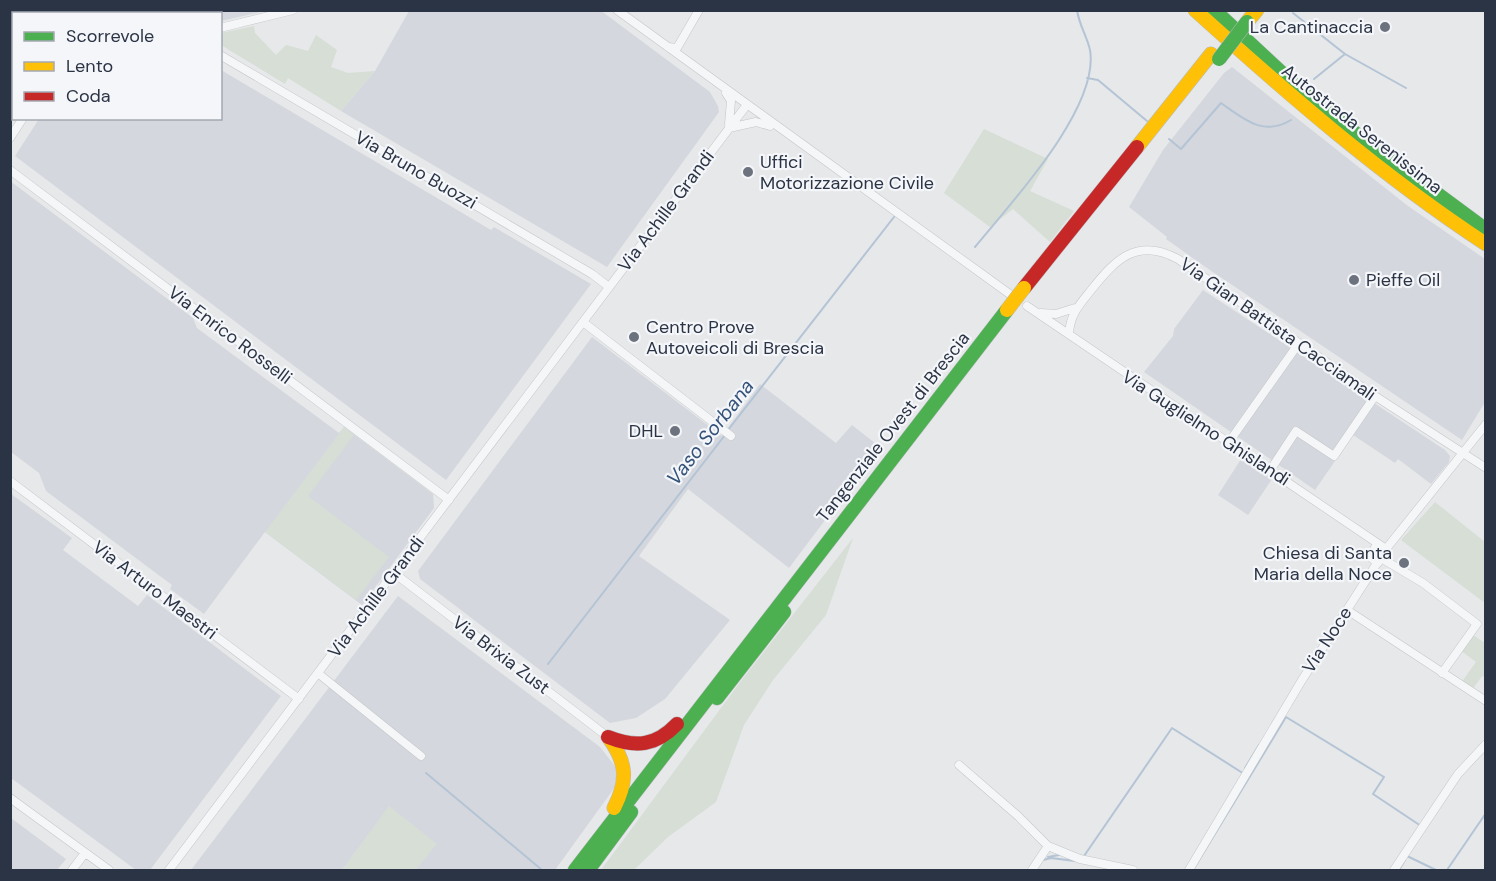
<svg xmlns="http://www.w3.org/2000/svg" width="1496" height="881" font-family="'DM Sans',sans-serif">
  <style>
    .built { fill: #d4d7dd }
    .green { fill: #d6ded6 }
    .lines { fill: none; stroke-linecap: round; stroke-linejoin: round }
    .stream { stroke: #b4c4d5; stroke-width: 2 }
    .street-casing { stroke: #c4c6c8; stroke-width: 9 }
    .fast-casing { stroke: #b8bbbf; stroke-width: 15 }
    .slow-casing { stroke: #b8bbbf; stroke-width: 15 }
    .jam-casing { stroke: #b8bbbf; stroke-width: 15 }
    .street { stroke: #f5f6f7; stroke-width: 8 }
    .fast { stroke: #4caf50; stroke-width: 14 }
    .slow { stroke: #ffc107; stroke-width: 14 }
    .jam { stroke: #c62828; stroke-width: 14 }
    .fast-bridge-casing { stroke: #b8bbbf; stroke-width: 15; stroke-linecap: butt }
    .slow-bridge-casing { stroke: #b8bbbf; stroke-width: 15; stroke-linecap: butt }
    .fast-bridge { stroke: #4caf50; stroke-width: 14 }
    .slow-bridge { stroke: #ffc107; stroke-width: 14 }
    .poi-dot { fill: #6c737f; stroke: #f4f6f9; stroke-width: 2 }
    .labels { text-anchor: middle; stroke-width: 4.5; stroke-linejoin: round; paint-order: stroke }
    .poi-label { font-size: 18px; fill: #2b3445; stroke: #f4f6f9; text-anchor: end }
    .street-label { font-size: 18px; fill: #2b3445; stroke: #f4f6f9 }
    .water-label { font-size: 20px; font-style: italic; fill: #34527a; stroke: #f4f6f9 }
  </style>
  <rect width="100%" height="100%" fill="#e6e8ea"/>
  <path class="built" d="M11,10l58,1 -2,2 -53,1v77l-3,4z
    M600,10l110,82 8,14 1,6 -112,155 -266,-156 34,-40 34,-60z
    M175,11h90l-44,10 -1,-7 -40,-1z
    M1232,67l176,139 77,53v143l-23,38 -258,-174 -38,-27 1,-2 -38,-30 34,-57 61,-77z
    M221,70l270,160 3,-3 97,57 -145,196 -431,-324 24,-37 181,-1z
    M10,181l183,137 4,10 142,105 5,-6 89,67 1,14 -72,97 -97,-73 -61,82 -34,-25 2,-4 -126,-94 -7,-18 -28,-21z
    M1203,290l242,160 5,6 -1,6 -18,22 -33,-25 -3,4 -42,-28 -38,55 -171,-118 29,-36 1,-7z
    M592,337l130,99 38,-52 76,59 16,-18 28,22 -91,121 -101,-79 -49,67 91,64 -65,79 -29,19 -26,5 -190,-144 -2,-8z
    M1243,456l31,20 -26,39 -30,-20z
    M11,494l61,44 -9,12 75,56 9,-11 134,101 -131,174h-14l-125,-92z
    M398,596l202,151 14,18 3,7 -2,15 -60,83h-140l21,-26 -47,-37 -47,63h-151z
    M11,818l55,41 -9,11h-46z"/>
  <path class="green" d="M254,26l1,7 21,22 10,-10 22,6 8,-16 21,15 -6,17 17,6 27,-2 -34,40 -53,-33 -3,6 -64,-39v-12z
    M984,129l64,30 -18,32 44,20 -24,31 -37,-33 -23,18 -46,-34z
    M344,427l10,8 -46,61 81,61 -33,43 -91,-68z
    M1435,502l50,40v61l-84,-63z
    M853,538l-27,77 -53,65 -29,45 -28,77 -48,35 -34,33h-33l140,-189z
    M1473,635l12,8v34l-3,-1 -10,14 -11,-7 15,-21 -16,-12z
    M389,806l48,38 -22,26h-73z"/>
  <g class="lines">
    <path class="stream" d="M1293,13l52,41
      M1087,78l11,2 49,41
      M1314,79l31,-25 61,34
      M1169,139l12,10 40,-46c23,16 42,34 70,17
      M975,247c35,-43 125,-139 115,-197 -3,-14 -11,-25 -13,-40
      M728,430l166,-213
      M548,664l177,-229
      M1245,768l14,-23
      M426,773l116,97
      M1084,856l88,-128 69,44
      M1407,856l29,14
      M1048,857l11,-2
      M1043,860l8,-2 24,3
      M84,870h6
      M1193,870l93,-153 98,60 -11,17 48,32
      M1399,870l6,-10
      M1447,870l39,-57"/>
    <g class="street-casing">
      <path id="street" d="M146,10l5,4
        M617,10l394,285
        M80,14l2,-4
        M95,14l2,-4
        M220,28l73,-18
        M668,47l9,1 22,-38
        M220,55l372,219 17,13
        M726,93l5,8 -2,23
        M10,116l4,-5
        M729,128l27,-6 14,4
        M10,138l13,-20
        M10,170l439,330
        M1027,306l359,243
        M1041,313l15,1 19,-6
        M583,322l148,114
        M1069,334c1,-20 11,-30 23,-45 24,-30 45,-52 86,-30l197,137 111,72
        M1229,442l70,-99
        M1271,469l25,-38 38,25 41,-60
        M10,481l289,218
        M1377,544l-7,13 8,6
        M1381,558l42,25 54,41 -35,49
        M394,573l214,164
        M1347,610l139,91
        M319,674l102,82
        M959,765l59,51 30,30 32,13 53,11
        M10,798l99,72
        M72,870l13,-17
        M169,870l577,-764
        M1032,870l16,-24
        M1189,870l113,-190 84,-131 100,-125
        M1394,870l64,-96 28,-30"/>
    </g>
    <g class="fast-casing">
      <path id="fast" d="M1214,10l99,92 173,128
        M717,698l67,-86
        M575,870l432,-560
        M588,870l43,-58"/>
    </g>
    <g class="slow-casing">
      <path id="slow" d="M1195,10c93,84 186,165 291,234
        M1247,22l10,-12
        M1137,147l74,-93
        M609,738c18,25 19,43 5,70"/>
    </g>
    <g class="jam-casing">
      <path id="jam" d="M1024,288l113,-141
        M608,737c28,11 48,9 69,-13"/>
    </g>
    <use href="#street" class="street"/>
    <use href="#fast" class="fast"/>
    <use href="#slow" class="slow"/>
    <use href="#jam" class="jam"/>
    <g class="fast-bridge-casing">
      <path id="fast-bridge" d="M1219,59l28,-37"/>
    </g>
    <g class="slow-bridge-casing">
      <path id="slow-bridge" d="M1007,310l17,-22"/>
    </g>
    <use href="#fast-bridge" class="fast-bridge"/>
    <use href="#slow-bridge" class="slow-bridge"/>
  </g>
  <g class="poi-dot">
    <circle cx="1385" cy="27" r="6"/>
    <circle cx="748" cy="172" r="6"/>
    <circle cx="1354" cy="280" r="6"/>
    <circle cx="634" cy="337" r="6"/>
    <circle cx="675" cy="431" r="6"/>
    <circle cx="1404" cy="563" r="6"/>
  </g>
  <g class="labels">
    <g class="poi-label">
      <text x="1373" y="33">La Cantinaccia</text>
      <text x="760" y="168" text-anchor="start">Uffici<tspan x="760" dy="21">Motorizzazione Civile</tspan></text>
      <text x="1366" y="286" text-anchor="start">Pieffe Oil</text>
      <text x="646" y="333" text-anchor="start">Centro Prove<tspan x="646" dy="21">Autoveicoli di Brescia</tspan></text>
      <text x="663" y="437">DHL</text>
      <text x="1392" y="559">Chiesa di Santa<tspan x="1392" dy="21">Maria della Noce</tspan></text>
    </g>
    <g class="street-label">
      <text transform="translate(1362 129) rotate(38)" y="6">Autostrada Serenissima</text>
      <text transform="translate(416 170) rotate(30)" y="6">Via Bruno Buozzi</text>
      <text transform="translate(666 211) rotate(-53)" y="6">Via Achille Grandi</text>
      <text transform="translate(1278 329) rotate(35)" y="6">Via Gian Battista Cacciamali</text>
      <text transform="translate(230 335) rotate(37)" y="6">Via Enrico Rosselli</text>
      <text transform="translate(893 427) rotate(-52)" y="6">Tangenziale Ovest di Brescia</text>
      <text transform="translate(1206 428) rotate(33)" y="6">Via Guglielmo Ghislandi</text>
      <text transform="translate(155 590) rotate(37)" y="6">Via Arturo Maestri</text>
      <text transform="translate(376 597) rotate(-53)" y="6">Via Achille Grandi</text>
      <text transform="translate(1327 640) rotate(-57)" y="6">Via Noce</text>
      <text transform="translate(501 655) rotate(37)" y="6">Via Brixia Zust</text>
    </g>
    <g class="water-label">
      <text transform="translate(710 432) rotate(-52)" y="7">Vaso Sorbana</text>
    </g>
  </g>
  <rect width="1496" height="881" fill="none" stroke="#2b3445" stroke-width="24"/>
  <rect x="12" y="12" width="210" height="108" fill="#f4f6f9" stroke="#a4a8b1" stroke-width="1.5"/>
  <rect x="24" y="32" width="30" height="9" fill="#4caf50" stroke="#a4a8b1" stroke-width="1.5"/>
  <text x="66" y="42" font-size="18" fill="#2b3445">Scorrevole</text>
  <rect x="24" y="62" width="30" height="9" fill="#ffc107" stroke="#a4a8b1" stroke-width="1.5"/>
  <text x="66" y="72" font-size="18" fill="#2b3445">Lento</text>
  <rect x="24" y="92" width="30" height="9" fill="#c62828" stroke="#a4a8b1" stroke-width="1.5"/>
  <text x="66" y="102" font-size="18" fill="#2b3445">Coda</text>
</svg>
